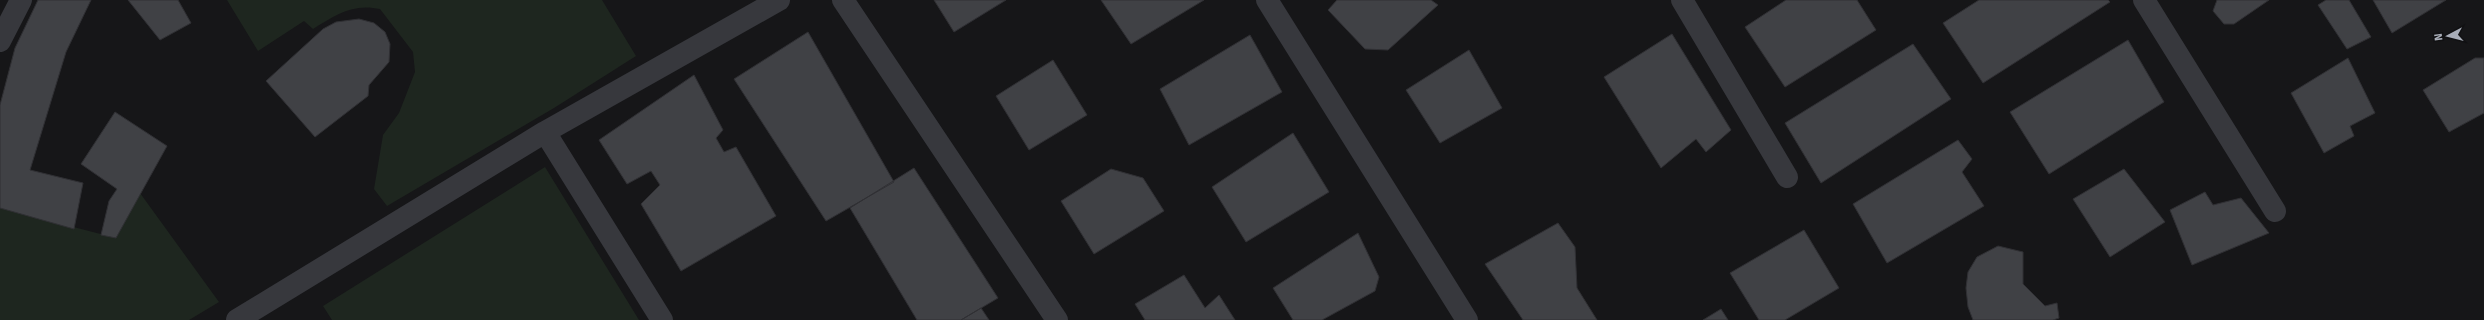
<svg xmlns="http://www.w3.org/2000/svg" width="2484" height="320" font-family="'Fira Sans',sans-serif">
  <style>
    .green { fill: #1e261f }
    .building { fill: #404145; stroke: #303034 }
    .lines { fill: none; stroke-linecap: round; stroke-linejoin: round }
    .street { stroke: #37383d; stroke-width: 22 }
  </style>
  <rect width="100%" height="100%" fill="#161618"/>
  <path class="green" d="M227,0h375l34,56 -82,52 -167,98 -13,-17 9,-54 16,-22 16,-41 -2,-20 -33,-43c-27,-6 -45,6 -67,20l-9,-8 -46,30z
    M545,167l94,153h-307l-9,-14z
    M140,193l79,109 -30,18h-189v-112l116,30z"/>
  <path class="building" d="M38,0h53l-25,52 -36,118 53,13 -9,46 -74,-21v-103l15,-57z
    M128,0h50l13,23 -31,17z
    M934,0h72l-52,32z
    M1101,0h103l-73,44z
    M1337,0h94l7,5 -50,45 -23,-1 -37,-39z
    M1786,0h71l19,30 -91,57 -40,-60z
    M1979,0h129l2,2 -127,81 -40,-60z
    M2217,0h52l-35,24h-10l-11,-13z
    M2326,0h23l22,37 -24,12 -29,-44z
    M2373,0h73l-54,33z
    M359,19l15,4 11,9 5,12 -1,18 -20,23 -1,11 -53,41 -49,-56 57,-52 13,-7z
    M808,32l86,150 -68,39 -92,-142z
    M1672,34l59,96 -25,22 -10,-13 -35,29 -57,-91z
    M1250,35l32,57 -93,53 -29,-56z
    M2128,40l36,62 -115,72 -39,-62z
    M1913,44l38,55 -130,84 -36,-60z
    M1469,50l33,58 -62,35 -34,-53z
    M2348,58l27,55 -25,13 4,10 -30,17 -33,-60z
    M2475,58h9v55l-35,19 -26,-42z
    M1053,60l34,55 -58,35 -33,-54z
    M694,75l29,55 -7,8 8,14 12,-5 40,69 -95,55 -40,-67 19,-19 -9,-14 -24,13 -28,-44z
    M115,112l52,34 -51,92 -15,-3 8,-34 8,-12 -36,-25z
    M1293,133l36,59 -83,50 -34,-55z
    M1958,140l14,19 -10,13 22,34 -97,57 -34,-59z
    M914,168l84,130 -37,22h-44l-67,-112z
    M1111,169l32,9 21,33 -70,43 -33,-53z
    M2124,169l41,53 -55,35 -37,-58z
    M2205,192l8,13 28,-7 28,35 -77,32 -22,-55z
    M1558,223l17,24 2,41 20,32h-74l-38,-56z
    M1804,230l35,58 -54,32h-26l-29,-47z
    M1358,233l21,44 -4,14 -53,29h-29l-20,-32z
    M1998,246l25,6v32l22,22 12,-3 2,15 -6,2h-80l-5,-13 -2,-19 2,-16 9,-15z
    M1184,275l21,33 14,-13 16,25h-90l-10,-16z
    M981,308l8,12h-28z
    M1721,309l7,11h-25z"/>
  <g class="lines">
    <path class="street" d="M843,0l214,320
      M1267,0l200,320
      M1682,0l105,177
      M2144,0l131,211
      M0,41l21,-41
      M545,132l117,188
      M237,320l308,-188 234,-132"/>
  </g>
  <g transform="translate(2448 36) rotate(263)" stroke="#111113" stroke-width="3" paint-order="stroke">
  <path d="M0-3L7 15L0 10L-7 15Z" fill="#a8adb8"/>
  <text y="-6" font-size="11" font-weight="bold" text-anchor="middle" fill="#a8adb8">N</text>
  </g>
</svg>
